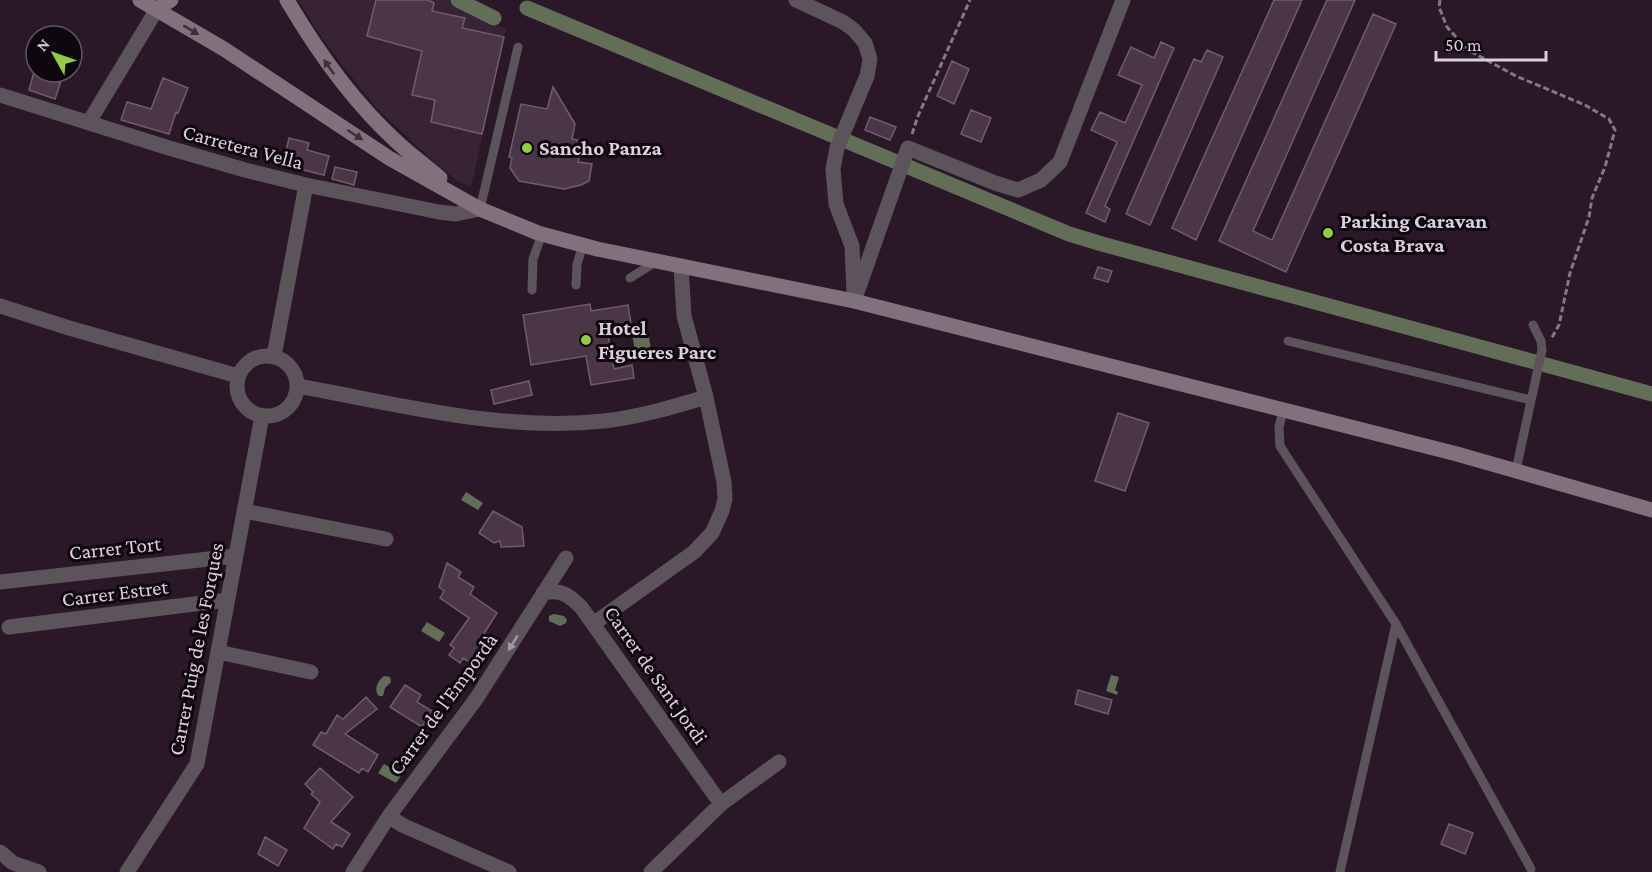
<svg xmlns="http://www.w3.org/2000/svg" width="1652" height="872" font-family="'Crimson Pro',serif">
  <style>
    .built { fill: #382235 }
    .water { fill: #626f56 }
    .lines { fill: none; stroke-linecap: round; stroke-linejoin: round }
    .canal { stroke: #626f56; stroke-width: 15 }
    .building { fill: #4a3647; stroke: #715c6e; stroke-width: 1.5 }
    .path { stroke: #857783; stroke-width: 3; stroke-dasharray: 6 3; stroke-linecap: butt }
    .lane { stroke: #5d545b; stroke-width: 9 }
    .street { stroke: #5d545b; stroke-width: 15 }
    .secondary { stroke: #80717d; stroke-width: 15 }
    .oneway { fill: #3c313a }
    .oneway2 { fill: #a298a0 }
    .poi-dot { fill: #91cd3f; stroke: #0e070d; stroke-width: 2 }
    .labels { text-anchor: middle; stroke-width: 6; stroke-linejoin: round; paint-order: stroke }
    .street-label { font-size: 21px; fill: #dbcfd9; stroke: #0e070d }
    .poi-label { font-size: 21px; font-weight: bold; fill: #dbcfd9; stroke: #0e070d; text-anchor: start }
  </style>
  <rect width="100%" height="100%" fill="#2a1828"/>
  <path class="built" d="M298,0h149l59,29 -35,158 -12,-5 -31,-26 -52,-48 -52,-67z"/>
  <path class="water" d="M647,325l5,31 -16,2 -5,-31z
    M466,492l17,11 -5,7 -17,-10z
    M554,614l10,2 3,4 -1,3 -6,3 -11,-5v-5z
    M427,622l18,11 -6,9 -18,-11z
    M1111,675l8,2 -4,13 3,2 -1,3 -11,-4z
    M384,676l6,1 1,5 -6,6 -2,8h-4c-6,-7 -1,-15 5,-20z
    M384,764l18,10 -6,9 -18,-10z"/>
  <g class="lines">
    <path class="canal" d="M458,0l36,18
      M527,8l542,226 33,10 550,150"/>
  </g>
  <path class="building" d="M376,0h52l6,3 -2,8 33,7 -3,10 42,9 -22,97 -51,-12 4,-22 -23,-5 10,-44 -55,-15z
    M1274,0h28l-106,240 -24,-12z
    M1327,0h28l-102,231 19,9 101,-226 23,10 -110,248 -67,-31z
    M1161,42l13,6 -69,158 5,3 -5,13 -19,-9 31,-71 -26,-12 9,-18 25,11 17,-38 -24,-10 13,-28 23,11z
    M1207,50l16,7 -73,168 -24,-11 68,-155 7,3z
    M952,61l17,8 -15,35 -17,-8z
    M34,72h30l-9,27 -26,-9z
    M163,78l25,10 -10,25 -2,-1 -7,22 -48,-14 6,-18 24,7z
    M553,87l22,37 -3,15 10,2 -4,21 14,2 -3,17 -8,4 -17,4 -45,-8 -9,-13 2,-10 -3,-1 12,-53 26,5z
    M971,110l20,8 -10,24 -20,-8z
    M870,117l26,10 -6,13 -25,-10z
    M289,138l20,5 -2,7 22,6 -5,19 -41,-10z
    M335,167l22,5 -3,13 -22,-6z
    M1098,267l14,4 -4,11 -14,-4z
    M590,304l1,7 37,-6 3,19 -24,4 7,41 18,-4 2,13 -43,7 -5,-29 -55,9 -8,-50z
    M529,381l3,14 -38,9 -3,-14z
    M1118,413l31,10 -24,68 -30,-10z
    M493,511l29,16 2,19 -23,1 -1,-6 -6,2 -15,-10z
    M447,563l14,9 -3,5 16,10 -4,7 27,19 -14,22 3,2 -6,8 2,2 -11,16 -8,-5 -3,5 -11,-8 5,-7 -4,-3 19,-27 -29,-20 4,-7 -5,-4z
    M405,685l16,10 -4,7 15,9 -10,16 -32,-20z
    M1078,690l34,10 -4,14 -33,-10z
    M366,697l11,12 -32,25 33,21 -10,17 -6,-4 -3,5 -46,-28 8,-13 5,2 11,-19 6,4z
    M320,768l33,29 -22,25 19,12 -8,13 -6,-3 -3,5 -29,-21 16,-26 -9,-8 2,-2 -8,-8z
    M1449,824l24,9 -8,21 -24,-10z
    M265,837l22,13 -9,16 -20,-12z"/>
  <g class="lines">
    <path class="path" d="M1440,0l-1,7 8,20 21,23 48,26 69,29 24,14 6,11 -10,37 -13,31 -3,19 -19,56 -11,52 -8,14
      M912,134l6,-18 52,-116"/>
    <path class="lane" d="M480,209l38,-162
      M630,278l27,-17
      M576,285l1,-21 6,-19
      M532,290l1,-31 9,-25
      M1288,341l243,59
      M1283,410l-4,17 1,19 116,178 135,245
      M1516,470l26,-120 -1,-9 -8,-16
      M1340,872l56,-248"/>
    <path class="street" d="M796,0l47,22 11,8 11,13 5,16 -3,17 -30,72 -4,21 3,35 16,42 2,46
      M0,95l169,53 76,22 61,15 133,27 17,2 24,-5
      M89,122l68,-113
      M854,301l54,-153 87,35 23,7 23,-10 19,-18 63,-162
      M0,306l69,22 169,48
      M237 386a30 30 0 1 1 60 0a30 30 0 1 1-60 0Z
      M274,356l32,-171
      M297,386c102,18 204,46 307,35 35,-4 69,-14 102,-24
      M244,511l142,28
      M0,582l236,-26
      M543,593c18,-4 26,2 38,14l140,197
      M593,624l101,-72 18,-19 10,-22 3,-12 -1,-17 -18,-85 -22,-81 -3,-50
      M9,627l218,-27
      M218,652l93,20
      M389,816l13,9 107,47
      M0,852l13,11 26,9
      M127,872l70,-108 65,-348
      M353,872l36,-56 87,-117 90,-141
      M651,872l70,-68 58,-42"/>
    <path class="secondary" d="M140,0l84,49 165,109 91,51 58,24 59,16 257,52 603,153 195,56
      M287,0c31,53 65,101 110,142 14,13 29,24 43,36
      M157,9l14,-9"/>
  </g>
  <defs><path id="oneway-solid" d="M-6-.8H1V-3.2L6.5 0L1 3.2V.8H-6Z" transform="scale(1.5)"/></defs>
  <g class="oneway">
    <use href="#oneway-solid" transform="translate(191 30) rotate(31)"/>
    <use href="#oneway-solid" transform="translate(329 67) rotate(-125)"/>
    <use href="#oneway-solid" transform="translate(355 135) rotate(33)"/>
  </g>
  <use class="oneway2" href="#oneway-solid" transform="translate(513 643) rotate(122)"/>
  <g class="poi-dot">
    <circle cx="527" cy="148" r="6"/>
    <circle cx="1328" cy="233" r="6"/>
    <circle cx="586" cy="340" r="6"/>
  </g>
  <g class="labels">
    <g class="street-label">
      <text transform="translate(243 147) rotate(15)" y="7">Carretera Vella</text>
      <text transform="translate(115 548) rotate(-6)" y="7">Carrer Tort</text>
      <text transform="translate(115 593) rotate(-7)" y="7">Carrer Estret</text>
      <text transform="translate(196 649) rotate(-79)" y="7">Carrer Puig de les Forques</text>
      <text transform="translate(656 675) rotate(55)" y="7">Carrer de Sant Jordi</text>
      <text transform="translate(443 704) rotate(-54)" y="7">Carrer de l'Empordà</text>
    </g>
    <g class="poi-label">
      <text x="539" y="155">Sancho Panza</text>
      <text x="1340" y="228">Parking Caravan<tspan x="1340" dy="24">Costa Brava</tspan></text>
      <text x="598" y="335">Hotel<tspan x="598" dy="24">Figueres Parc</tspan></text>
    </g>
  </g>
  <g transform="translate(54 54) rotate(310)"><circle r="28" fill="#0e070d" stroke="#60575f" stroke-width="1.5"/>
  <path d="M0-4.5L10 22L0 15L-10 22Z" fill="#91cd3f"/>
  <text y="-9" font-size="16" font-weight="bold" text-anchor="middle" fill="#dbcfd9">N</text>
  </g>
  <path d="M1436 51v9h110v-9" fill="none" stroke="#dbcfd9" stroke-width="3"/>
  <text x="1445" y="51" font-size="18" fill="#dbcfd9" stroke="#0e070d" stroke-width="4.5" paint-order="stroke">50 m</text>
</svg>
